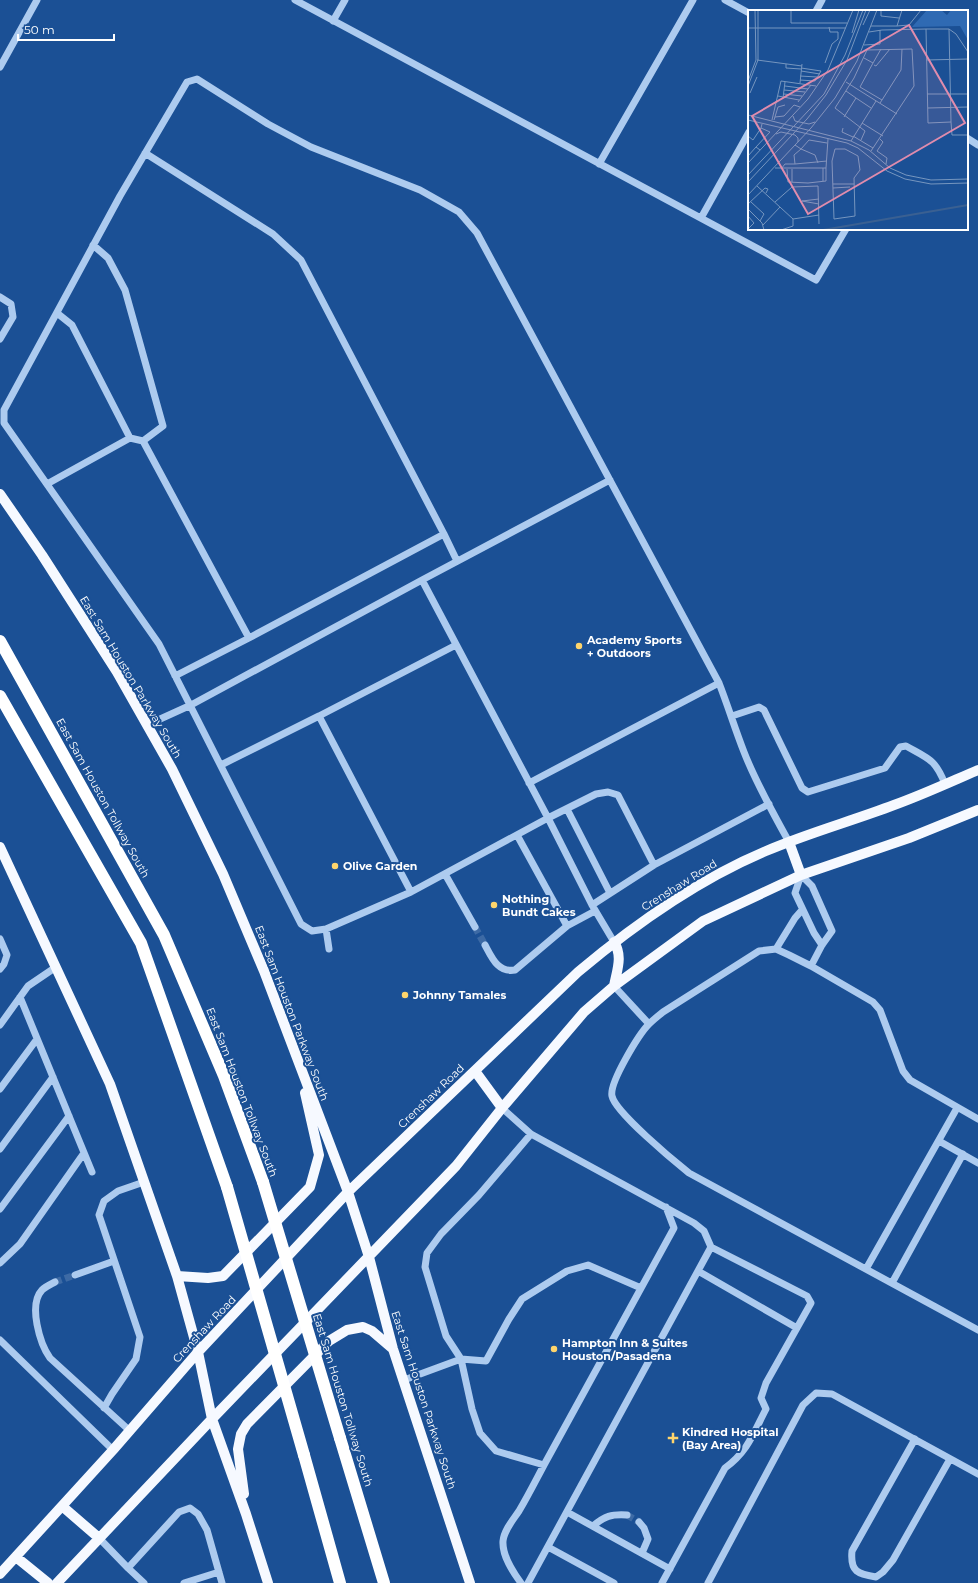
<svg xmlns="http://www.w3.org/2000/svg" width="978" height="1583" font-family="Montserrat,sans-serif">
  <style>
    .lines { fill: none; stroke-linecap: round; stroke-linejoin: round }
    .minor-tunnel { stroke: #3d6aa5; stroke-width: 7; stroke-dasharray: 7 3.5; stroke-linecap: butt }
    .minor { stroke: #adcbef; stroke-width: 7 }
    .major { stroke: #f6f9ff; stroke-width: 10 }
    .highway { stroke: #fff; stroke-width: 12 }
    .highway-bridge { stroke: #fff; stroke-width: 12 }
    .poi-dot { fill: #ffd56c; stroke: #1b5095; stroke-width: 1.5 }
    .labels { text-anchor: middle; stroke-width: 4; stroke-linejoin: round; paint-order: stroke }
    .poi-label { font-size: 11px; font-weight: bold; fill: #fff; stroke: #1b5095; text-anchor: start }
    .street-label { font-size: 11px; fill: #fff; stroke: #1b5095 }
    .inset-river { fill: none; stroke: #3a6092; stroke-width: 2 }
    .inset-road { fill: none; stroke: #7696bf; stroke-width: 1 }
    .view { fill: #e08cad; fill-opacity: 0.15; stroke: #e08cad; stroke-width: 2 }
    .inset-edge { fill: none; stroke: #fff; stroke-width: 2 }
  </style>
  <rect width="100%" height="100%" fill="#1b5095"/>
  <g class="lines">
    <path class="minor-tunnel" d="M475,927l10,18
      M55,1282l20,-7
      M627,1515l12,7"/>
    <path class="minor" d="M295,0l521,280 30,-51
      M725,0l24,13
      M816,11l6,-11
      M333,21l12,-21
      M0,67l37,-67
      M967,138l11,7
      M145,153l128,81 28,26 143,274
      M599,164l94,-164
      M701,218l48,-86
      M93,245l15,13 17,32 38,136 -20,15
      M0,297l11,7 2,13 -13,22
      M130,438l13,3 106,197 195,-104 13,27
      M47,484l83,-46 -58,-113 -15,-12
      M422,580l126,238 44,87 22,37
      M175,676l74,-38
      M732,716l27,-9 5,3 38,78 6,4 77,-24 15,-21 6,-1c23,13 29,13 39,38
      M147,725l44,-20 231,-125 188,-100
      M221,765l98,-49
      M529,783l190,-100
      M567,809l43,84
      M517,835l50,91
      M654,865l-36,-70 -10,-3 -12,2 -48,24 -137,74 -85,37 -14,2 -11,-7 -142,-280 -155,-221v-13l116,-214 67,-114 10,-3 71,45 43,23 109,43 39,22 18,21 242,450c9,23 16,46 25,69 12,31 29,61 45,90
      M445,874l30,53
      M411,892l-92,-176 137,-71
      M592,905l62,-40 115,-61
      M326,929l3,20
      M0,939l7,16 -3,9 -4,5
      M485,945c7,13 13,28 30,25l52,-44 28,-15
      M776,949l19,-31 7,-8
      M811,966l11,-21 10,-14 -20,-45 -11,-11 -6,18 19,40 8,12
      M614,986l35,38
      M20,997l72,175
      M0,1025l28,-39 28,-19
      M0,1089l37,-50
      M502,1108l29,26 163,89 10,8 7,16 -183,336
      M978,1119l-68,-39 -7,-9 -23,-61 -7,-8 -62,-36 -22,-11 -13,-6 -17,2 -96,61c-5,4 -10,8 -14,12 -10,10 -40,59 -37,72 3,16 62,65 77,77l289,157
      M531,1134l-52,61 -38,39 -14,19 -2,14 21,69 15,23 25,2 23,-42 13,-20 45,-28 21,-6 53,23
      M939,1141l39,22
      M0,1149l53,-72
      M0,1209l69,-93
      M0,1263l20,-19 64,-91
      M866,1269l91,-161
      M698,1271l99,57
      M75,1275l39,-14
      M55,1282c-4,2 -10,5 -13,8 -14,15 -2,54 8,68l80,73
      M892,1283l71,-129
      M0,1340l113,110
      M404,1380l57,-21 11,50 8,24 16,18 48,14c-8,15 -16,31 -25,46 -6,9 -15,19 -16,30 -1,15 10,31 18,42
      M104,1408l8,-14 24,-35 4,-22 -41,-122 5,-14 14,-10 26,-9
      M915,1439l-63,112c-2,21 6,23 24,26l7,-5 10,-12 57,-101
      M544,1465l130,-237 -8,-21
      M567,1512l103,57
      M639,1522l5,6 4,11 -6,14
      M593,1526c12,-10 18,-12 34,-11
      M99,1538l29,30 51,-56 11,-4 8,6 9,16 15,53
      M548,1547l66,36
      M128,1568l16,15
      M184,1583l35,-11
      M662,1583l63,-115c23,-17 28,-34 41,-59l-5,-11 5,-15 45,-80 -4,-7 -96,-49
      M708,1583l95,-178 13,-12 16,1 146,80"/>
    <path class="major" d="M0,494l42,61 75,117 55,97 51,105 41,97 84,221 21,65 24,92 77,234
      M789,842l12,33
      M0,847l110,237 67,192 21,76 14,67 34,95 22,69
      M614,986c3,-16 9,-30 0,-44
      M475,1071l27,37
      M177,1276l31,2 15,-2 87,-89 9,-32 -14,-62
      M244,1494l-6,-45 3,-15 6,-10 82,-83 18,-11 16,-3 9,4 21,18
      M62,1506l37,32
      M16,1557l32,26
      M0,1574l113,-124 85,-98 150,-160 230,-220c57,-48 119,-92 188,-121 42,-18 86,-30 128,-46 28,-10 56,-23 84,-35
      M57,1583l155,-164 244,-253 46,-58 82,-96 30,-26 89,-65 98,-46 108,-37 69,-28"/>
    <path class="highway" d="M0,641l164,294 60,141 39,106
      M0,696l141,247 86,244
      M340,1438l44,145
      M304,1455l36,128"/>
    <path class="highway-bridge" d="M263,1182l77,256
      M227,1187l77,268"/>
  </g>
  <g class="poi-dot">
    <circle cx="579" cy="646" r="4"/>
    <circle cx="335" cy="866" r="4"/>
    <circle cx="494" cy="905" r="4"/>
    <circle cx="405" cy="995" r="4"/>
    <circle cx="554" cy="1349" r="4"/>
    <path d="M671 1432h4v4h4v4h-4v4h-4v-4h-4v-4h4z"/>
  </g>
  <g class="labels">
    <g class="poi-label">
      <text x="587" y="644">Academy Sports<tspan x="587" dy="13">+ Outdoors</tspan></text>
      <text x="343" y="870">Olive Garden</text>
      <text x="502" y="903">Nothing<tspan x="502" dy="13">Bundt Cakes</tspan></text>
      <text x="413" y="999">Johnny Tamales</text>
      <text x="562" y="1347">Hampton Inn &amp; Suites<tspan x="562" dy="13">Houston/Pasadena</tspan></text>
      <text x="682" y="1436">Kindred Hospital<tspan x="682" dy="13">(Bay Area)</tspan></text>
    </g>
    <g class="street-label">
      <text transform="translate(131 677) rotate(59)" y="4">East Sam Houston Parkway South</text>
      <text transform="translate(103 798) rotate(61)" y="4">East Sam Houston Tollway South</text>
      <text transform="translate(679 885) rotate(-32)" y="4">Crenshaw Road</text>
      <text transform="translate(292 1013) rotate(69)" y="4">East Sam Houston Parkway South</text>
      <text transform="translate(242 1092) rotate(69)" y="4">East Sam Houston Tollway South</text>
      <text transform="translate(431 1096) rotate(-44)" y="4">Crenshaw Road</text>
      <text transform="translate(204 1329) rotate(-47)" y="4">Crenshaw Road</text>
      <text transform="translate(343 1400) rotate(73)" y="4">East Sam Houston Tollway South</text>
      <text transform="translate(424 1400) rotate(72)" y="4">East Sam Houston Parkway South</text>
    </g>
  </g>
  <g transform="translate(748 10)">
    <rect width="220" height="220" fill="#1b5095"/>
    <path d="M179,0h14l6,5 4,-5h17v30l-8,-14 -48,1z" fill="#2f6ab3"/>
    <path class="inset-river" d="M75,220l145,-25"/>
    <path class="inset-road" d="M43,0v13h56M133,0v6l18,2M115,15l7,-15M123,16h26l5,-16M149,16l12,-1 12,-15M0,18h98M201,19l7,5 12,18M121,22l13,-2 44,-1h23l2,93 -23,1 -2,-94M104,23l7,-23M116,35l16,-1v-14M116,48l9,5 8,-14M9,50l45,6M178,50l42,-1M77,53l7,-19 6,-5v-7h-8l-1,-5M125,53l-13,24 22,13 -2,3M38,54v4l15,1M126,55l2,1 14,-17M53,61l19,3M52,66l17,1M52,70l15,1 6,-10 -20,-3M0,71l8,-21 -1,-50M98,72l51,32M52,73l2,-19M0,76l10,-26v-50M37,76l23,3M36,80l21,2M98,81l10,7M2,83l7,-16M36,84l18,2M179,84h41M30,86l21,4M35,88l2,-16M134,90l19,-30 1,-21M50,92l13,-17M180,98l40,-1M0,105l103,26 18,9 21,18 16,7 25,5 37,-1M45,106l2,5 14,3 6,-2M27,107l9,-1 10,-11 6,2M96,107l12,-19 15,10M0,110l99,23 11,5 29,23 18,8 26,5 37,-1M24,110l9,-39 35,5M26,110l4,-13 7,-2M203,112l1,13h16M114,113l21,13M95,118l-1,4 11,5M28,124l5,-2 14,3 3,3v4M0,126l5,4 8,-12M105,126l20,12M132,129l3,3 -6,9 10,7 -1,6M113,130l4,-9 -30,-23 19,-30 13,-28 45,-1 2,37 -43,65M103,131l25,-40M8,137l14,-15 -9,-4 1,-4M87,139h10l13,7 2,14 -6,8 1,38 -21,3 -2,-58zM0,146l8,-9 4,3M0,153l60,-64 20,-29 25,-60M70,153l-3,-8 -14,-6 8,-9 18,3M47,154l32,-3M27,158h51l2,-29M75,158v13M33,159l4,-5h10l-1,-9 7,-6 -6,-4M39,159l1,13 20,1 18,-2v-13M44,159v13M0,165l76,-81 21,-39 18,-45M0,172l59,-63 19,-24 21,-35 19,-50M85,174h21M9,176l36,33v7l-12,4M85,178l17,-1M0,185l63,-67 24,-30 22,-37 20,-51M71,189l-17,2 17,3M3,192l13,12 -4,7M27,192l17,-15 26,-1 1,38M0,194l17,-16 3,1 -2,4M0,199l14,14 2,7M0,206l6,7 -6,6M45,209l26,-4M15,215l17,-18"/>
    <path class="view" d="M161,15l56,98 -157,91 -56,-98z"/>
    <rect width="220" height="220" class="inset-edge"/>
  </g>
  <path d="M18 34v6h96v-6" fill="none" stroke="#ffffff" stroke-width="2"/>
  <text x="24" y="34" font-size="12" fill="#ffffff" stroke="#1b5095" stroke-width="3" paint-order="stroke">50 m</text>
</svg>
